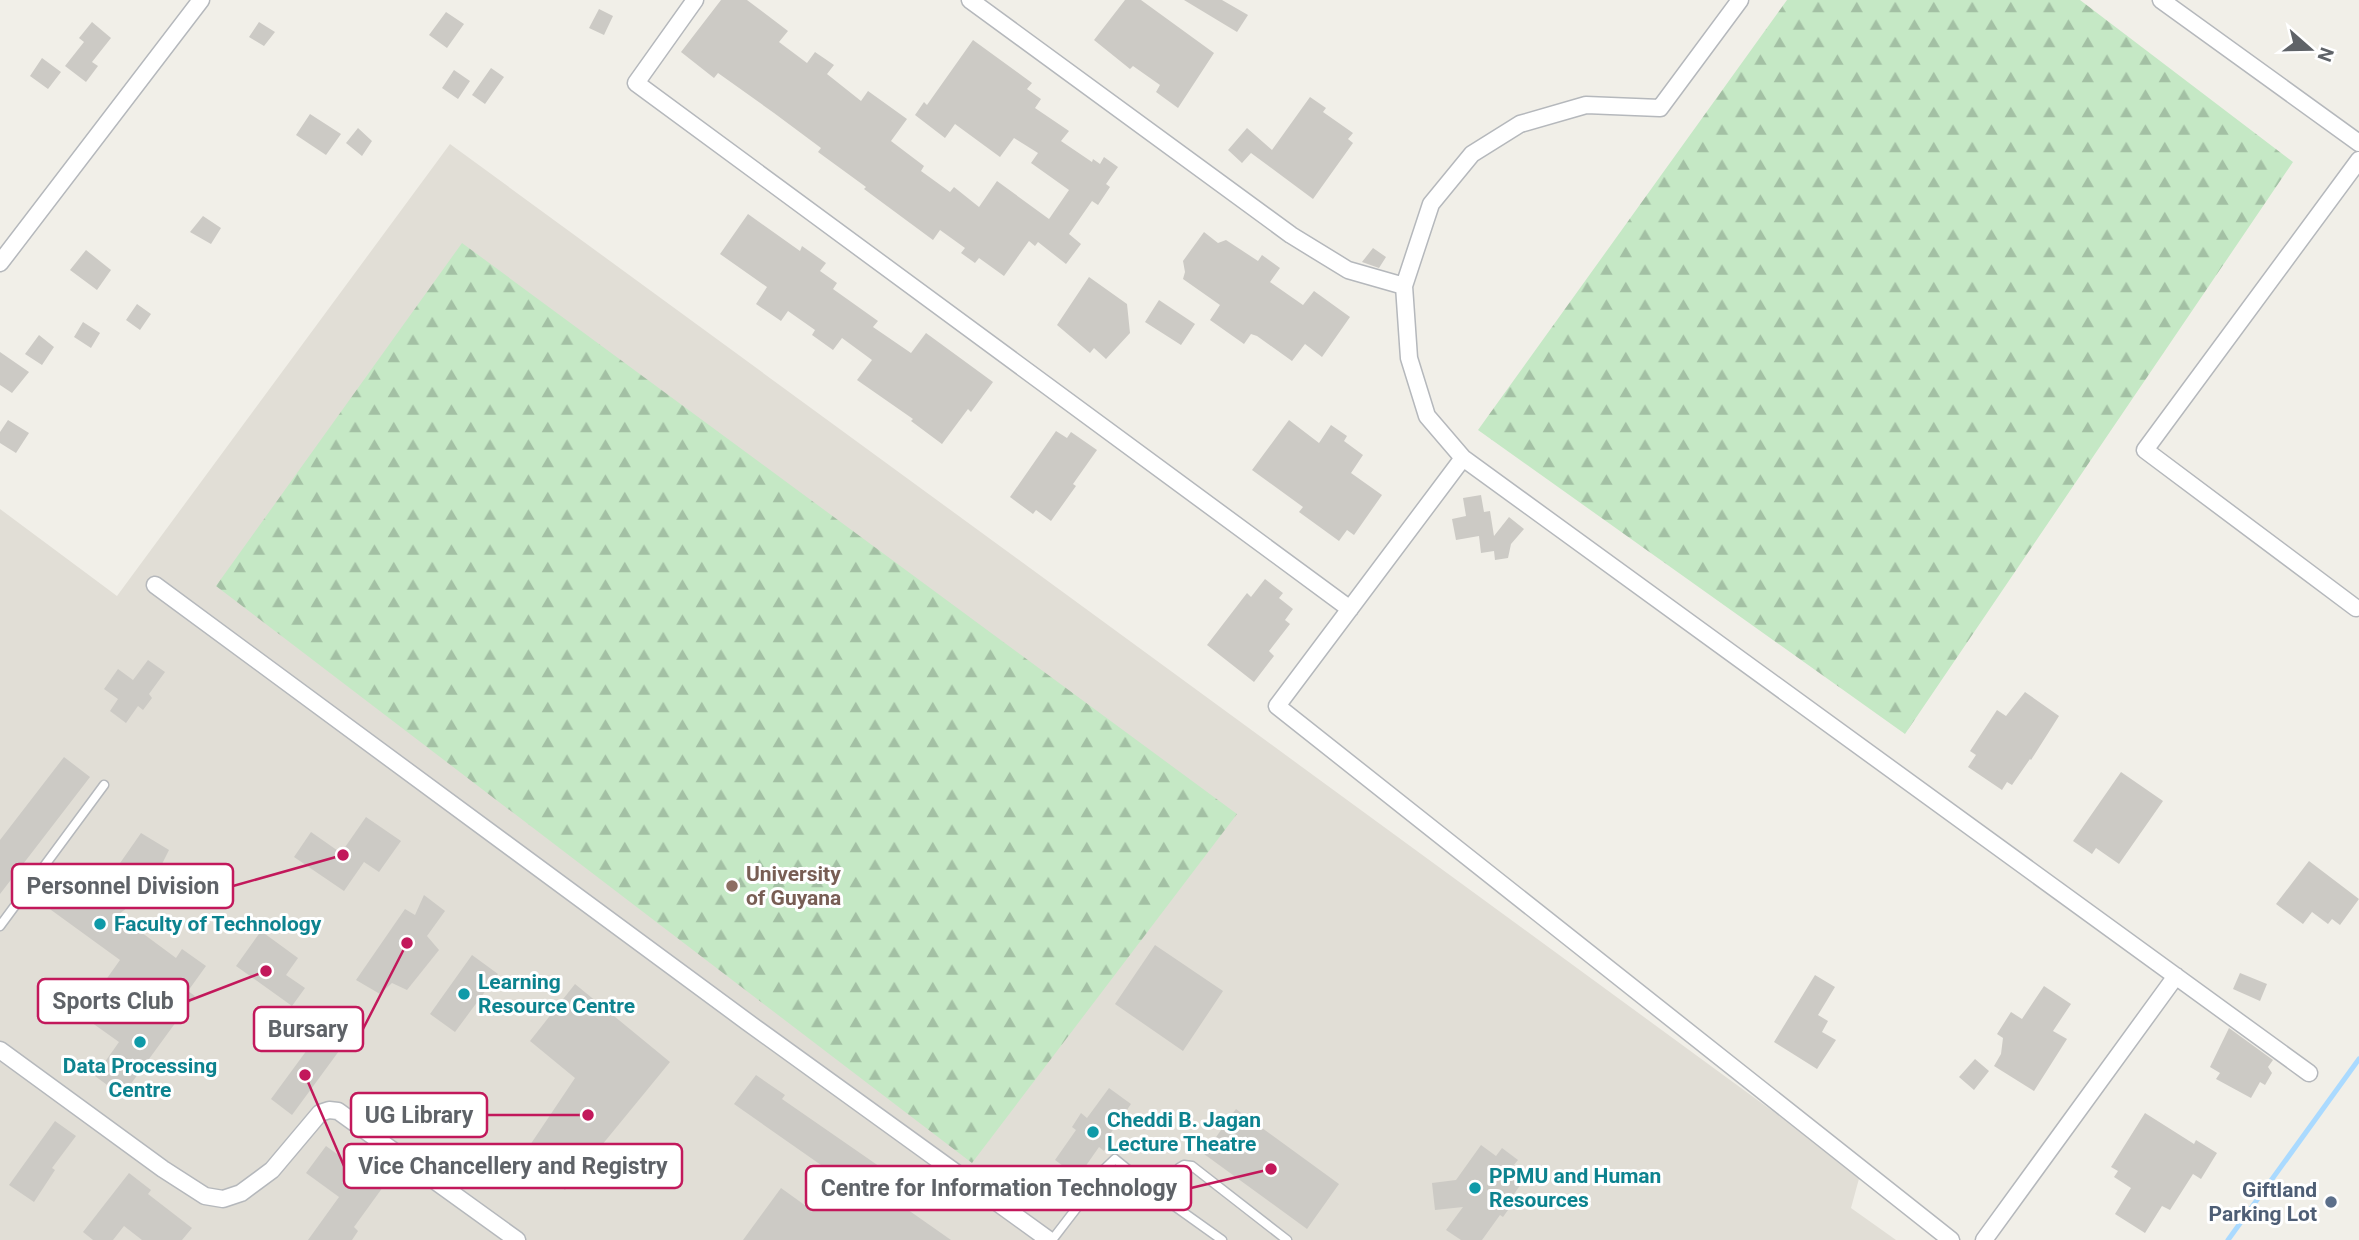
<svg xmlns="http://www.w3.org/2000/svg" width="2359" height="1240" font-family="Roboto,sans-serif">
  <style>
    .education { fill: #e1ded6 }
    .forest { fill: url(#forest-firs) }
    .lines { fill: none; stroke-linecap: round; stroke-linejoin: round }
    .stream { stroke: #aadaff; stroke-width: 5 }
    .building { fill: #cccac5 }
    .lane-casing { stroke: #b5b8bc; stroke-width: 11 }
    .street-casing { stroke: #b5b8bc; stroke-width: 19 }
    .lane { stroke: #fff; stroke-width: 8 }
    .street { stroke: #fff; stroke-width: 16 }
    .education-dot { fill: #8d6e63; stroke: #fff; stroke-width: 2.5 }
    .culture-dot { fill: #0f9aa8; stroke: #fff; stroke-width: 2.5 }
    .service-dot { fill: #5c6f8a; stroke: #fff; stroke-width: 2.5 }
    .labels { text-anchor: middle; stroke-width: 6; stroke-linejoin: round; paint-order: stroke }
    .education-label { font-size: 21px; font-weight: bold; fill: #785e54; stroke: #fff; text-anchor: start }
    .culture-label { font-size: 21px; font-weight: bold; fill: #0d838f; stroke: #fff; text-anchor: start }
    .service-label { font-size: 21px; font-weight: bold; fill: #4e5e75; stroke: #fff; text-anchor: end }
    .leader { fill: none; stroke: #c2185b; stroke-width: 2.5 }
    .callout-dot { fill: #c2185b; stroke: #fff; stroke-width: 2.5 }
    .callout { fill: #fff; stroke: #c2185b; stroke-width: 2.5 }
    .callout-label { font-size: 23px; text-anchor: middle; font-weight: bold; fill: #5f6368 }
  </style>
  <defs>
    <pattern id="forest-firs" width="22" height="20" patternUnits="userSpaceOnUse" patternTransform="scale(1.75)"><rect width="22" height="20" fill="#c5e8c5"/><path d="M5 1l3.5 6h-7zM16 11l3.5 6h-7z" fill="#a3c0a4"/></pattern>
  </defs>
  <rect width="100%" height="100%" fill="#f1efe8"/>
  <path class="education" d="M450,144l1410,1031 -9,33 45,32h-1896v-731l117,87z"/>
  <path class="forest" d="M1787,0h293l213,162 -388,572 -427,-304z
    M462,243l775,571 -265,349 -756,-577z"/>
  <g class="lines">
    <path class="stream" d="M2228,1240l131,-181"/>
  </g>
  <path class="building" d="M721,0h26l41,31 -9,11 28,21 8,-11 19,13 -7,9 34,27 7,-10 39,28 -16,22 33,25 -3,5 29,21 4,-5 25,20 18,-26 52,38 20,-29 -38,-27 7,-10 -24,-15 -14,19 -45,-33 -10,14 -30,-23 9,-13 3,3 46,-65 59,43 -5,6 14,10 -6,9 34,23 -8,10 31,21 1,-3 7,5 4,-7 14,10 -12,17 4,3 -12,18 -6,-4 -23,33 12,10 -15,20 -28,-22 -3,4 -6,-5 -25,35 -25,-18 -4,5 -14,-10 4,-5 -25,-18 -7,10 -69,-51 2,-2 -48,-35 3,-4 -47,-35 -56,-40 -4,5 -33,-26z
    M1125,0h16l73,53 -36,55 -22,-16 4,-7 -27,-19 -3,3 -36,-29z
    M1184,0h38l26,15 -11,17z
    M599,9l14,7 -9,19 -15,-7z
    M446,12l18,12 -17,24 -18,-13z
    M92,22l19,16 -19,24 6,4 -12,16 -21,-16 19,-24 -5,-4z
    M259,22l16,10 -11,14 -15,-9z
    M42,58l19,14 -13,17 -18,-13z
    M491,68l13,9 -19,27 -13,-9z
    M454,70l16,11 -12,18 -16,-11z
    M1310,97l16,11 -3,4 30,21 -5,6 5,4 -40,56 -62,-46 -9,10 -14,-13 19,-22 25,22z
    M310,114l31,20 -15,21 -30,-20z
    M358,128l14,13 -10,15 -16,-13z
    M748,214l52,37 2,-5 24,17 -6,8 17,12 -4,6 45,32 -5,6 38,26 15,-20 67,49 -22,30 -3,-3 -26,35 -31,-23 2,-2 -56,-39 15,-20 -30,-22 -9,12 -21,-15 3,-5 -27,-19 -7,10 -25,-17 11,-17 -47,-33z
    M203,216l18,12 -10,16 -21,-12z
    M1204,232l14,11 8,-3 32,21 4,-6 18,13 -10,14 33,23 11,-14 36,26 -28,40 -17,-13 -13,17 -35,-25 -6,-2 -7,10 -34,-24 10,-15 -37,-26 2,-7 -2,-11z
    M1373,248l13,9 -7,11 -17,-6z
    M86,250l25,20 -14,20 -27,-20z
    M1089,277l38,27 3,29 -24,26 -12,-11 -4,5 -33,-28z
    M1159,300l36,24 -14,21 -36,-23z
    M137,304l14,10 -11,16 -14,-10z
    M83,322l17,11 -9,15 -17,-11z
    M39,335l15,12 -12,18 -17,-11z
    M0,352l29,20 -17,21 -12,-8z
    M8,420l21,13 -13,20 -16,-10v-11z
    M1289,420l30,23 12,-18 16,11 -3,5 19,14 -12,18 31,22 -28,40 -7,-5 -8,11 -40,-29 4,-5 -51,-37z
    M1056,431l11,7 4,-6 26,18 -24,34 3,2 -25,35 -15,-11 -3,4 -23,-17z
    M1481,495l3,17 6,-1 4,25 15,-19 15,12 -13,15 -3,14 -13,2 -1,-9 -13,2 -2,-17 -23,4 -4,-21 14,-3 -3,-18z
    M1265,579l18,14 -4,5 14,11 -8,11 5,4 -21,27 5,5 -20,26 -47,-37 40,-52 4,4z
    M148,660l17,12 -16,22 3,4 -9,12 -5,-4 -12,17 -16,-12 8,-12 -14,-10 14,-20 15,11z
    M2025,692l34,24 -28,44 -1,-1 -18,26 -5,-3 -5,8 -34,-23 8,-12 -6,-4 27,-41 9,6z
    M64,757l26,20 -90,117v-54z
    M2121,772l42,29 -44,63 -23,-16 -4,6 -19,-13z
    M366,817l35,24 -22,31 -15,-10 -20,29 -50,-34 17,-25 30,21z
    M141,833l28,17 -20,40 -31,25 58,43 6,-9 24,17 -18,25 7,5 -73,100 -27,-20 24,-34 -38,-27 39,-55 -84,-61 20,-28 39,28z
    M2309,861l50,38 -19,26 -8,-6 -4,5 -16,-12 -9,12 -27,-20z
    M424,895l21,16 -18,25 12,14 -32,40 -15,-7 -12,11 -24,-14 49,-71 10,6z
    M261,931l37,27 -12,17 19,13 -13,18 -56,-40z
    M1155,945l68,46 -40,60 -68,-47z
    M472,955l26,19 -43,58 -25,-18z
    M2240,973l27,11 -7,17 -27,-12z
    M1815,975l20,12 -17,28 10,6 -6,11 14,8 -19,29 -43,-27z
    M575,984l95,78 -105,128 -43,-33 53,-79 -45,-37z
    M2044,986l27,18 -18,27 14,8 -33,52 -40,-25 7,-12 2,-16 -6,-4 14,-22 11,7z
    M2229,1028l44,32 -5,7 4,6 -7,12 -5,-3 -9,16 -35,-19 4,-6 -10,-6z
    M318,1035l21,16 -47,64 -21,-16z
    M1975,1059l14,12 -15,19 -15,-13z
    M756,1075l29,20 -3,4 104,72 -12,15 77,54h-208l38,-52 25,18 25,-34 -97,-68z
    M1109,1088l22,16 -21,30 4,3 -10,14 -5,-4 -21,30 -23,-17 21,-30 -4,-3 9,-14 6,5z
    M1236,1109l103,75 -32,45 -103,-75z
    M2145,1113l49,31 2,-4 21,13 -16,26 -8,-5 -23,36 -8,-4 -17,27 -30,-19 16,-26 -17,-11 4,-6 -7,-4z
    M55,1121l21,15 -24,32 3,2 -21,32 -25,-17z
    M1481,1145l15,11 6,-8 16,12 -6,7 14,10 -12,17 4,2 -15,21 -3,-2 -18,25h-21l-15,-10 17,-23 -28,3 -3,-27 24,-3z
    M326,1146l57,41 -29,40 4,4 -6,9h-44l31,-43 -33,-24z
    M129,1173l22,17 -3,4 44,34 -10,12h-40l-18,-14 -11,14h-20l-10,-8z"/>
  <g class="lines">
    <g class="lane-casing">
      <path id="lane" d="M0,926l104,-141
        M1159,1195l20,-27 5,-3 8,1 95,74
        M1052,1240l30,-39 11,-21 22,-21 44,36 63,45"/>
    </g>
    <g class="street-casing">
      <path id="street" d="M695,0l-59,83 714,526
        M970,0l321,235 57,35 56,16
        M1740,0l-80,108 -74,-3 -66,19 -48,30 -41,50 -27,82 5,72 18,58 36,42 846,615
        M2161,0l198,143
        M0,263l201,-263
        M1463,458l-186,248 674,534
        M155,585l591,436 303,219
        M2356,608l-211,-158 214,-290
        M0,1050l163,119 42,27 18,3 18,-6 31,-23 48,-57 9,-3 9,1 179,129
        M1984,1240l192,-264"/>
    </g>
    <use href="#lane" class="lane"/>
    <use href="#street" class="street"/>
  </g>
  <circle class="education-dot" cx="732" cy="886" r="7"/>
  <g class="culture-dot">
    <circle cx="100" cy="924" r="7"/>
    <circle cx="464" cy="994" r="7"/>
    <circle cx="140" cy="1042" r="7"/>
    <circle cx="1093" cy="1132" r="7"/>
    <circle cx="1475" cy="1188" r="7"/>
  </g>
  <circle class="service-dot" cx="2331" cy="1202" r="7"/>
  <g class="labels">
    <g class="education-label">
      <text x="746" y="881">University<tspan x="746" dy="24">of Guyana</tspan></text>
    </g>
    <g class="culture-label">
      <text x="114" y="931">Faculty of Technology</text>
      <text x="478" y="989">Learning<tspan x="478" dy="24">Resource Centre</tspan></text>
      <text x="140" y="1073" text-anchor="middle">Data Processing<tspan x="140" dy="24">Centre</tspan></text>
      <text x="1107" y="1127">Cheddi B. Jagan<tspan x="1107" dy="24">Lecture Theatre</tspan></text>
      <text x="1489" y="1183">PPMU and Human<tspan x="1489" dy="24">Resources</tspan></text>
    </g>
    <g class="service-label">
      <text x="2317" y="1197">Giftland<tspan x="2317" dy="24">Parking Lot</tspan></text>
    </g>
  </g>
  <path class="leader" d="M343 855L233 886M266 971L188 1001M407 943L363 1029M588 1115L487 1115M305 1075L344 1166M1271 1169L1191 1188"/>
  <g class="callout-dot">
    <circle cx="343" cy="855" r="7"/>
    <circle cx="266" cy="971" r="7"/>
    <circle cx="407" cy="943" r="7"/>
    <circle cx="588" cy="1115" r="7"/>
    <circle cx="305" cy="1075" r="7"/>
    <circle cx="1271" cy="1169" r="7"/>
  </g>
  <g class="callout">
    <rect x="12" y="864" width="221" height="44" rx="7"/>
    <rect x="38" y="979" width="150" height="44" rx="7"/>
    <rect x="254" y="1007" width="109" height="44" rx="7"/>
    <rect x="351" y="1093" width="136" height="44" rx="7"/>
    <rect x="344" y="1144" width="338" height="44" rx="7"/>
    <rect x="806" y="1166" width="385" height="44" rx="7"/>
  </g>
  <g class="callout-label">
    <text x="123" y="894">Personnel Division</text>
    <text x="113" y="1009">Sports Club</text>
    <text x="308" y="1037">Bursary</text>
    <text x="419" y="1123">UG Library</text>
    <text x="513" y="1174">Vice Chancellery and Registry</text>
    <text x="999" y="1196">Centre for Information Technology</text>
  </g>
  <g transform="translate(2310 49) rotate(110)" stroke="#ffffff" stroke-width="5" paint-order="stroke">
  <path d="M0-5L12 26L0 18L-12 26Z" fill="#5f6368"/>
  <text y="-10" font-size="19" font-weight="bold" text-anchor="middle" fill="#5f6368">N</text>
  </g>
</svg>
